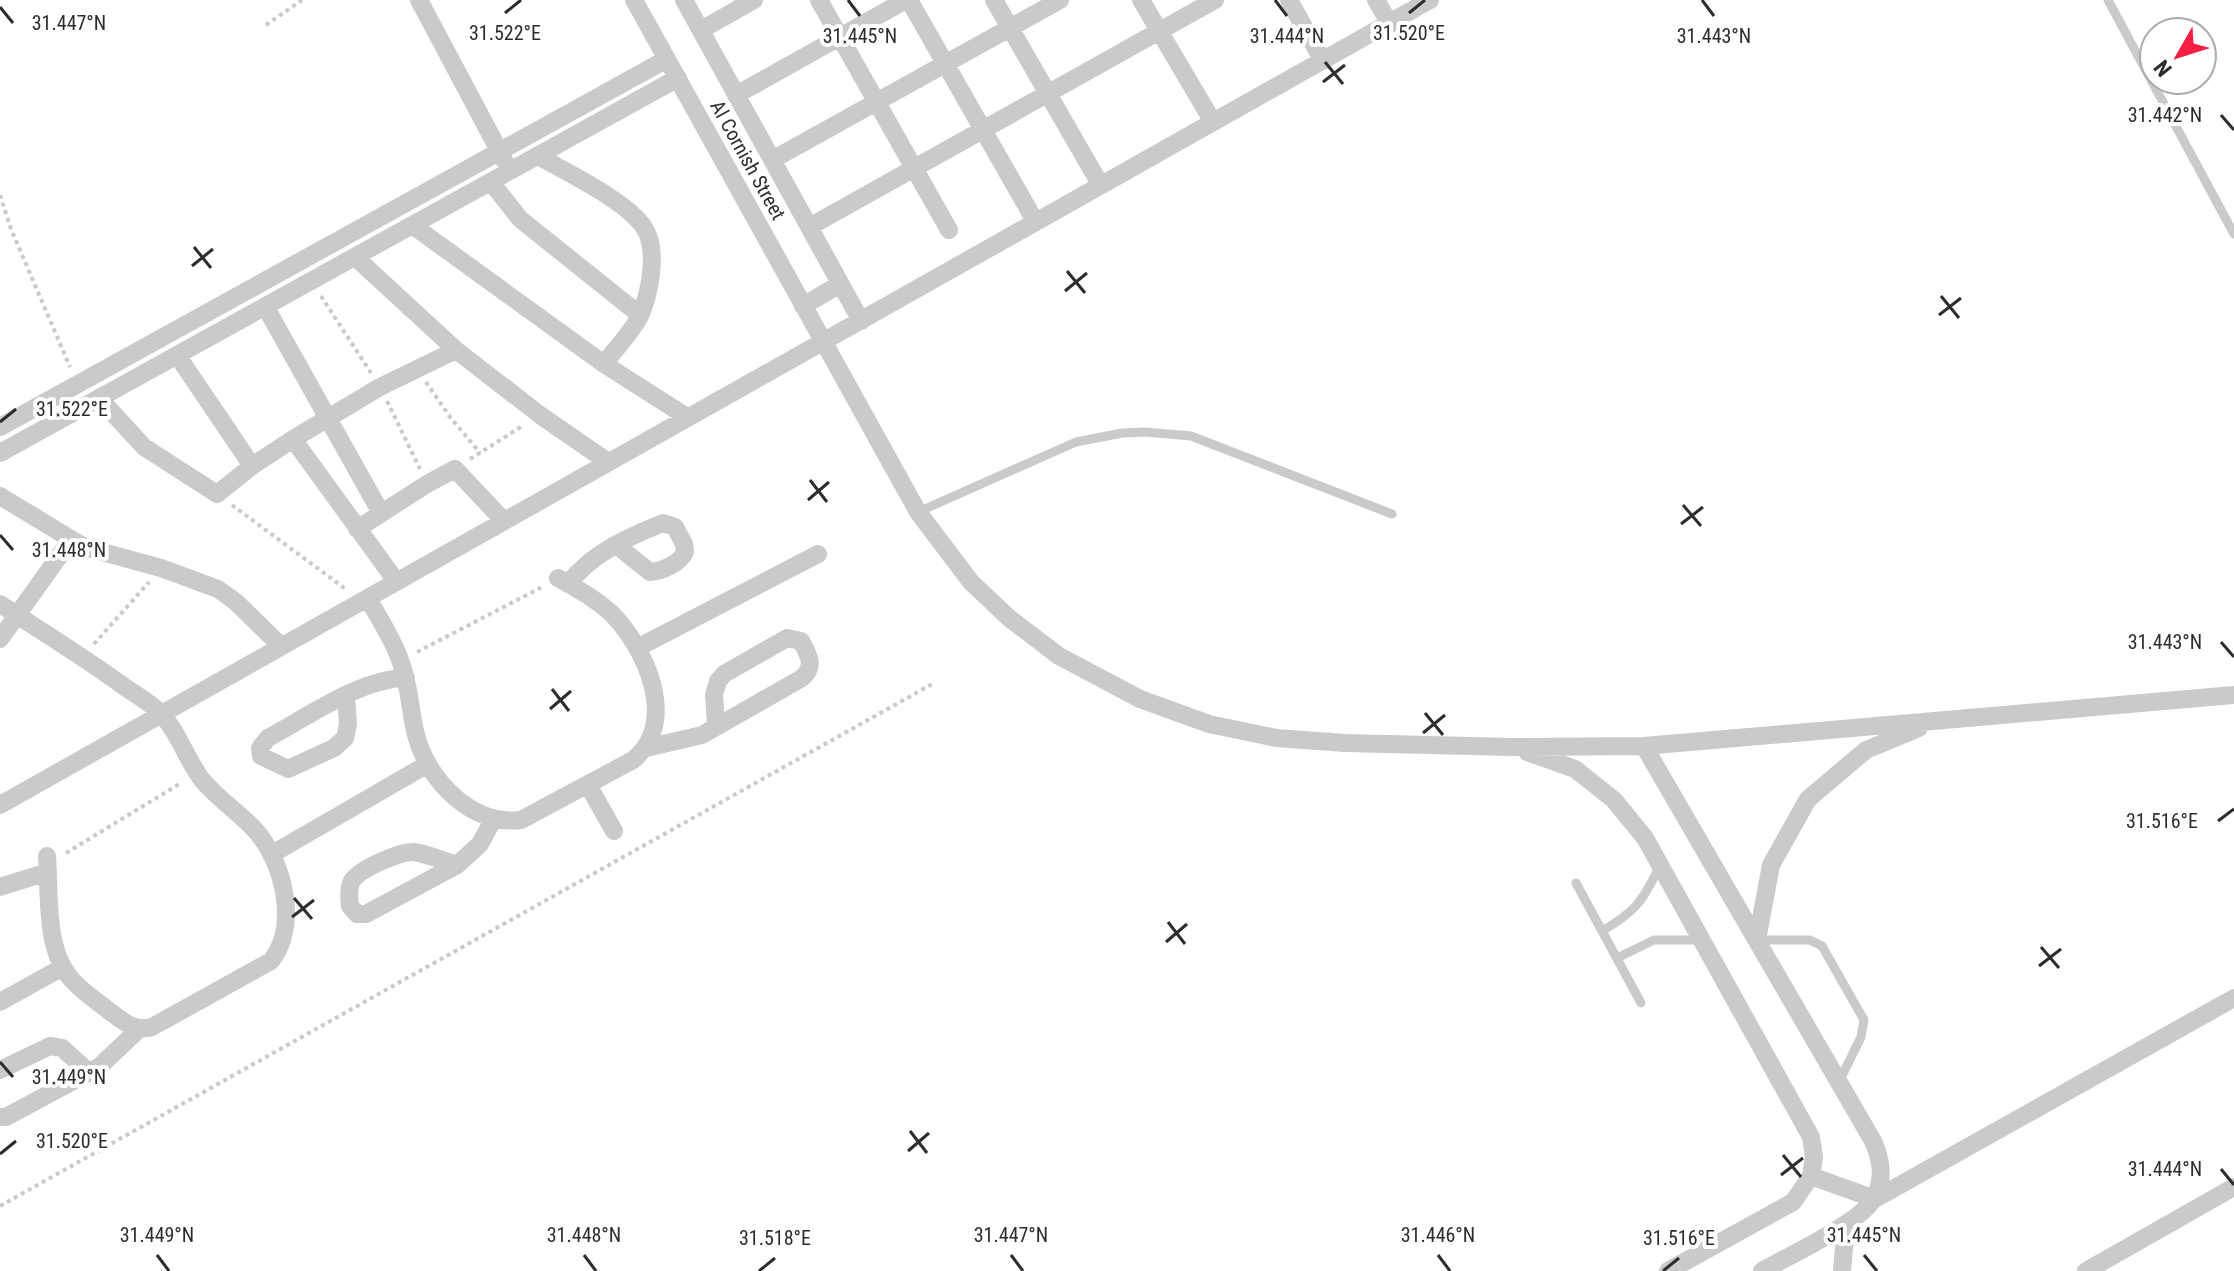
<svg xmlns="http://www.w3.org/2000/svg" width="2234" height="1271" font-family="'Roboto Condensed',sans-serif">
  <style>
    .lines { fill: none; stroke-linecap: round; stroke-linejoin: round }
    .path { stroke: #cacaca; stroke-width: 4; stroke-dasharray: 4 4; stroke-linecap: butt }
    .service { stroke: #cacaca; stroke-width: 9 }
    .minor { stroke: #cacaca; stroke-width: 18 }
    .ticks { fill: none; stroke: #2d2d2d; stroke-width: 3 }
    .labels { text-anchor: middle; stroke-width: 8; stroke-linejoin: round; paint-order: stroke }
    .street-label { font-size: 20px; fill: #2d2d2d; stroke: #fff }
    .ticks-label { font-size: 20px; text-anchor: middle; fill: #2d2d2d; stroke: #fff; stroke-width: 8; stroke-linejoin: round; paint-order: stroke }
  </style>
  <rect width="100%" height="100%" fill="#fff"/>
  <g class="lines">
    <path class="path" d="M266,25l36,-25
      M0,195l11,34 59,138
      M321,296l50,77
      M426,382l24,35 30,36
      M387,401l33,68
      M470,459l54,-34
      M232,505l115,85
      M94,644l55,-62
      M417,652l127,-66
      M66,853l115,-70
      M0,1206l934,-523"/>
    <path class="service" d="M2108,0l126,234
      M918,512l158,-70 46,-9 23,-1 46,4 201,78
      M1576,883l65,120
      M1602,931c33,-19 41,-30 57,-64
      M1757,940h53l12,6 42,74 -3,17 -22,45
      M1617,958l37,-18h47"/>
    <path class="minor" d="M419,0l85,160
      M634,0l284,512 53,70 38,36 50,38 81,43 69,25 67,14 69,5 168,4 131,-1 590,-51
      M684,0l177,321
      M819,0l130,230
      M909,0l126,221
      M994,0l106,184
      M1141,0l72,122
      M1289,0l34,61
      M1376,0l14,24
      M701,30l53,-30
      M736,95l170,-95
      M538,156c28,16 91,46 107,73 13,22 5,62 -4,85 -8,17 -25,34 -37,50
      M772,160l288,-160
      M491,182l29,37 120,96
      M412,225l192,139 83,53
      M809,227l406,-227
      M355,257l101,93 84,65 68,47
      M265,306l116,207
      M803,306l37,-22
      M177,355l75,111 41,-27
      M99,398l45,49 73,47 35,-28
      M0,427l667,-368
      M0,453l678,-375
      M0,496l84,51 77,21 57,21 18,13 45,44
      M357,529l70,-45 28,-15 49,52
      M396,581l-103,-142 87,-52 76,-37
      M568,584c24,-31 60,-47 95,-61l12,4 9,17 1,8c-6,12 -22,19 -35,20l-34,-27
      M368,598c11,21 26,42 33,65 9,24 9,49 15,72 12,46 56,91 105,85l112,-60c47,-38 12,-114 -23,-148 -16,-14 -33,-24 -52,-34
      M0,604c41,27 82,52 122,81 12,9 29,17 39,29 17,17 26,47 42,67 16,19 37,32 53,50 28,32 43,95 15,130l-119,66c-19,5 -29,-6 -44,-17 -11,-9 -24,-17 -34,-28 -30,-30 -24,-86 -27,-126
      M0,639l70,-98
      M637,648l181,-94
      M346,696l2,28 -3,14 -11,10 -46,21 -27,-13 -1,-8 8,-10c39,-21 94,-60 138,-60
      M1644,746l229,395c8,18 11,35 3,54 -11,26 -88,61 -114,76
      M646,748l56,-13 100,-57c14,-12 6,-24 -1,-37l-14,-3 -63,36 -6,7 -4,14 2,30
      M1527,752l48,17 39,31 31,38 166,299 3,20 -3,19 -18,26 -125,69
      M588,785l26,46
      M0,805l1430,-805
      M272,854l156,-90
      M457,865c-14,-4 -29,-11 -43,-13 -13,-1 -55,17 -62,29 -4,7 -3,17 -2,25l7,8h9l91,-49 23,-21 13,-24
      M0,887l48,-15
      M1757,940l14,-75 37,-66 58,-49 53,-22
      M0,1002l63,-35
      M0,1070l50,-24 12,2 28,25
      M0,1117h6l93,-50 40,-38
      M1811,1176l64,23 359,-201
      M1842,1271l4,-47
      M2086,1271l148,-84"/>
  </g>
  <path class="ticks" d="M848,0l12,16M1275,0l12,16M1702,0l12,16M0,7l13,16M505,13l16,-13M1409,13l16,-13M1325,62l18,22M1323,82l22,-17M2221,115l13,15M194,247l17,21M192,266l21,-17M1067,271l18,22M1065,291l22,-18M1941,296l18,22M1939,315l22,-17M0,422l16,-13M810,480l17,22M808,500l21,-18M1683,505l18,21M1681,524l22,-17M0,535l13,15M2221,642l13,15M552,689l17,22M550,709l21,-18M1425,713l18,22M1423,733l22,-18M2218,821l16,-12M294,898l18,21M292,917l22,-17M1168,922l17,22M1166,942l21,-18M2041,947l18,21M2039,966l22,-17M0,1062l13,15M910,1131l17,22M908,1151l21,-18M0,1154l16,-13M1783,1155l18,22M2221,1169l13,16M1781,1175l22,-17M157,1255l12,16M584,1255l12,16M1011,1255l12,16M1438,1255l12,16M1864,1255l13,16M759,1271l16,-13M1663,1271l16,-13"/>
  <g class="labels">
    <g class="street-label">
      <text transform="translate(748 160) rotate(61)" y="7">Al Cornish Street</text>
    </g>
  </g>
  <g class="ticks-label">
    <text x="69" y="30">31.447°N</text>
    <text x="505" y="40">31.522°E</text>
    <text x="1409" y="40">31.520°E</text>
    <text x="860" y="43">31.445°N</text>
    <text x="1287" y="43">31.444°N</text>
    <text x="1714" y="43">31.443°N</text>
    <text x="2165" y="122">31.442°N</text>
    <text x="72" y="416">31.522°E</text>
    <text x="69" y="557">31.448°N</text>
    <text x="2165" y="649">31.443°N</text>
    <text x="2162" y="828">31.516°E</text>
    <text x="69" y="1084">31.449°N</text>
    <text x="72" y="1148">31.520°E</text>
    <text x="2165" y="1176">31.444°N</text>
    <text x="157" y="1242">31.449°N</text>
    <text x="584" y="1242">31.448°N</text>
    <text x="1011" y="1242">31.447°N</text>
    <text x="1438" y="1242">31.446°N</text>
    <text x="1864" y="1242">31.445°N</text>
    <text x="775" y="1245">31.518°E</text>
    <text x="1679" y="1245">31.516°E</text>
  </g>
  <g transform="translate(2178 56) rotate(231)"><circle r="38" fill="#ffffff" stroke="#ababab" stroke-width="2"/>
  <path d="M0-6L14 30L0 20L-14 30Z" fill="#f51e44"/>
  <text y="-12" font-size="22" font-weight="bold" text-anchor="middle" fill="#2d2d2d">N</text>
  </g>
</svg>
